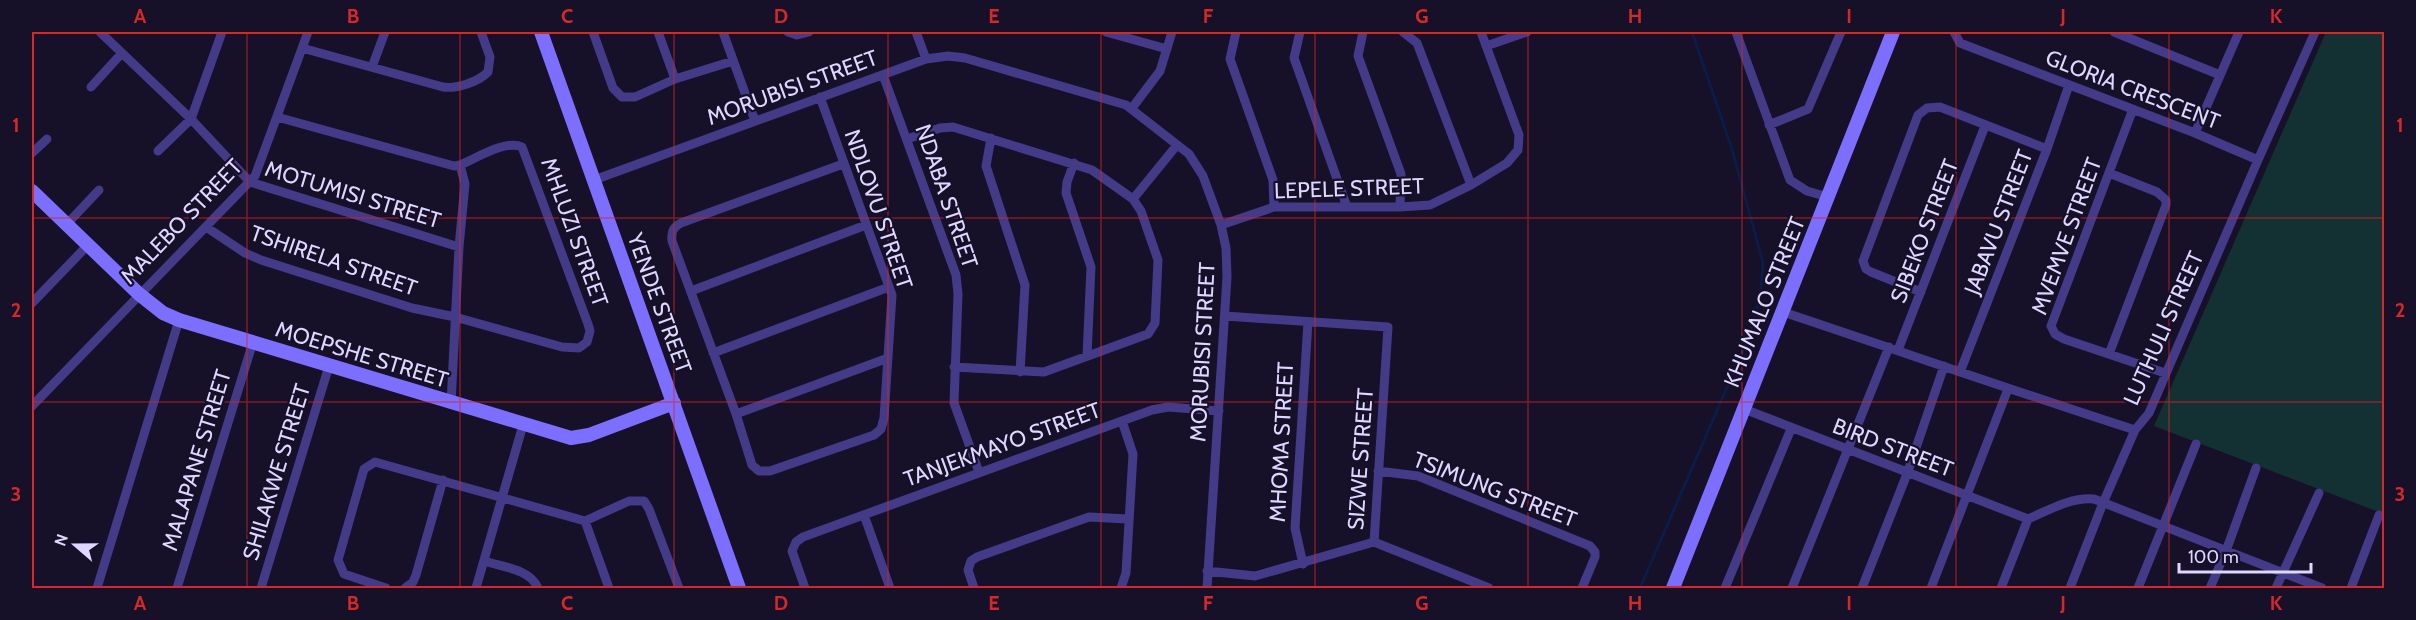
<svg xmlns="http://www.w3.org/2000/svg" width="2416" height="620" font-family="Cabin,sans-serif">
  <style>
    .green { fill: #133132 }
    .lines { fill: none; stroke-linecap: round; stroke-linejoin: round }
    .stream { stroke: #0a1c47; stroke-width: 3 }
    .street { stroke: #433b87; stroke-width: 9 }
    .secondary { stroke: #7c6eff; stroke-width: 14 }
    .grid { fill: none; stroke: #d62828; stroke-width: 1.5; stroke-opacity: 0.55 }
    .labels { text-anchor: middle; stroke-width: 4.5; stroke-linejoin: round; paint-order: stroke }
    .street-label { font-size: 22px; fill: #ded7ff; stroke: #161028 }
    .neatline { fill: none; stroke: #d62828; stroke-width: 2 }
    .grid-label { font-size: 20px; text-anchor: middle; font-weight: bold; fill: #d62828 }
  </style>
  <rect width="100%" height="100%" fill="#161028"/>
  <path class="green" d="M2326,32h58v482l-230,-88z"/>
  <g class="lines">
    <path class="stream" d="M1640,588l108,-249 12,-42 3,-34 -31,-114 -40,-117"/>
    <path class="street" d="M100,32l91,87 59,63 209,65
      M593,32l20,56 9,9h13l40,-18 58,-18
      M658,32l17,47
      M723,32l32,89
      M788,32l9,3 12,-3
      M916,32l10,27
      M1106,32l61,17
      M1236,32l-6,27 43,121 1,27
      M1300,32l-6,26 53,149
      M1363,32l-5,24 43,118 -1,33
      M1403,32l14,11 54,142
      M1736,32l54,148 17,11 21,6
      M1954,32l6,11 235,90 63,27
      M2114,32l106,43
      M1486,46l41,-14
      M302,48l141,39c14,2 35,-5 45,-15l2,-15 -9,-25
      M372,67l13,-35
      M883,75l73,200 2,19 -4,109 25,69
      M91,87l31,-34
      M820,97l72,198 -8,123 -3,11 -7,6 -104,36h-11l-7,-6 -16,-51 -64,-173c-1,-9 1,-14 9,-18l162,-59
      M1132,108l28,-37 12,-39
      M2133,109l-82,217 4,8 9,5 101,34
      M1769,125l39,-16 33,-77
      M2195,133l44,-101
      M991,138l-5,28 39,119 -5,87
      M907,139l33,-11 13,-1 139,43 41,29 8,12 17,49 -3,63 -7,11 -104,38 -90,-5
      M158,151l33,-32 31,-87
      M32,153l15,-14
      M1074,163l-7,19 -1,11 25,74 -4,89
      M594,180l332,-121 22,-3 17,2 161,47 63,49 14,22 18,49 5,23 1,29 -20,311
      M1133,199l44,-54
      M67,224l32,-34
      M1221,225l53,-18h126l30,-2 41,-20 36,-22 11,-13 1,-15 -38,-103
      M206,227l39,26 16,7 151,48 43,9 107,30 17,1 8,-6 3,-11 -2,-7 -66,-177c-16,-8 -47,12 -62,18l-6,1 -177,-49
      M691,291l175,-66
      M1921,292l-50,-20 -5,-3 -3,-8 55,-146 9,-7 13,-1 107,42
      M32,303l56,-58
      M1783,312c117,39 234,80 352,118
      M1225,316l163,11 -14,215
      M1898,350l87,-224
      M713,353l176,-66
      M2109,354l57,-149v-5l-9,-8 -48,-19
      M1960,372l87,-223 22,-64
      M451,404l8,-157 6,-63 -5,-19
      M32,406l223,-230 53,-144
      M1744,409l284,110
      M736,414l152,-56
      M1378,471l40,5 172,70 5,6v5l-13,31
      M864,515l26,73
      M585,521l24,67
      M1374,542l115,46
      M484,561c19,6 46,8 54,27
      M1303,564l-8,-36 13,-206
      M1207,571l48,5 119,-34
      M97,588l82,-268
      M177,588l76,-246
      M261,588l68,-222
      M386,588l-42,-14 -6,-14 26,-91 11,-7 210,59 44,-20h15l5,8 30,79
      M405,588l8,-6 3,-7 27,-95
      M476,588l47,-163
      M805,588l-13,-37 4,-9 7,-5 349,-127 16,-3 51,4
      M974,588l-6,-18 3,-9 6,-4 112,-40 39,2
      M1121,588l5,-15 7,-119 -11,-33
      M1725,588l66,-159
      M1792,588l97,-241
      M1862,588l45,-114 37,-108
      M1931,588l77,-199
      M2001,588l27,-69c21,-9 43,-22 66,-20l228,89
      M2070,588l33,-85 32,-73 14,-17 109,-253 57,-128
      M2138,588l58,-144
      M2210,588l16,-37 30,-83
      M2276,588l43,-95
      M2351,588l28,-73"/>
    <path class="secondary" d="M541,32l198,556
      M32,191l107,103 24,19 16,7 392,118 18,-3 85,-32
      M1673,588l220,-556"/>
  </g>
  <path class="grid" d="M247,32v556M460,32v556M674,32v556M888,32v556M1101,32v556M1315,32v556M1528,32v556M1742,32v556M1956,32v556M2169,32v556M32,218h2352M32,402h2352"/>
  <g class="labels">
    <g class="street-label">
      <text transform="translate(792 87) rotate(-20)" y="8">MORUBISI STREET</text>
      <text transform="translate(2133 89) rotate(21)" y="8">GLORIA CRESCENT</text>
      <text transform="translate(1349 188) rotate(-2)" y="8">LEPELE STREET</text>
      <text transform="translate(353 194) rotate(17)" y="8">MOTUMISI STREET</text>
      <text transform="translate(947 196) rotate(71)" y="8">NDABA STREET</text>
      <text transform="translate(879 209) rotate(71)" y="8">NDLOVU STREET</text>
      <text transform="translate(181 221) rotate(-46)" y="8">MALEBO STREET</text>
      <text transform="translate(1998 222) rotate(-69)" y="8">JABAVU STREET</text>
      <text transform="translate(1924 231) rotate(-69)" y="8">SIBEKO STREET</text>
      <text transform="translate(575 232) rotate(70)" y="8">MHLUZI STREET</text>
      <text transform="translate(2066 236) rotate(-70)" y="8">MVEMVE STREET</text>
      <text transform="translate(334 260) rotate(19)" y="8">TSHIRELA STREET</text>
      <text transform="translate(1764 302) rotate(-68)" y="8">KHUMALO STREET</text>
      <text transform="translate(660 303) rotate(70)" y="8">YENDE STREET</text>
      <text transform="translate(2163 328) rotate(-66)" y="8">LUTHULI STREET</text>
      <text transform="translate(1202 352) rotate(-87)" y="8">MORUBISI STREET</text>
      <text transform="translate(362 354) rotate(17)" y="8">MOEPSHE STREET</text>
      <text transform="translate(1281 442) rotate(-87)" y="8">MHOMA STREET</text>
      <text transform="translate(1002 444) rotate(-20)" y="8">TANJEKMAYO STREET</text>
      <text transform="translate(1893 447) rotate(21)" y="8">BIRD STREET</text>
      <text transform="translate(1360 459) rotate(-86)" y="8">SIZWE STREET</text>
      <text transform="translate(196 460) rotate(-73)" y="8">MALAPANE STREET</text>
      <text transform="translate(276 472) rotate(-73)" y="8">SHILAKWE STREET</text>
      <text transform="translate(1495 489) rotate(21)" y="8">TSIMUNG STREET</text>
    </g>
  </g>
  <rect width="2416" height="620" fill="none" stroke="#161028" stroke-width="66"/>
  <g transform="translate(75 545) rotate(290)" stroke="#161028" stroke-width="4.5" paint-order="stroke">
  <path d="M0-4.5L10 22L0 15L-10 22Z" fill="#ded7ff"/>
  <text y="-9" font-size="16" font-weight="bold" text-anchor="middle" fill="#ded7ff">N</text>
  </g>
  <path d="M2179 563v9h132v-9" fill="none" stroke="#ded7ff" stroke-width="3"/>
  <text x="2188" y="563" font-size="18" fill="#ded7ff" stroke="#161028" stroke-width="4.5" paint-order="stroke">100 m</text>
  <rect x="33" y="33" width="2350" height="554" class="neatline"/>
  <g class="grid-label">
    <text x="140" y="23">A</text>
    <text x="353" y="23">B</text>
    <text x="567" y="23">C</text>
    <text x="781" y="23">D</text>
    <text x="994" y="23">E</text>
    <text x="1208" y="23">F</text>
    <text x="1422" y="23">G</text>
    <text x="1635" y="23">H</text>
    <text x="1849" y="23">I</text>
    <text x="2063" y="23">J</text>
    <text x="2276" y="23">K</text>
    <text x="16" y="132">1</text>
    <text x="2400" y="132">1</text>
    <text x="16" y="317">2</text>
    <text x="2400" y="317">2</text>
    <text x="16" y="501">3</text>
    <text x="2400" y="501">3</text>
    <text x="140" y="610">A</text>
    <text x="353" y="610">B</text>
    <text x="567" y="610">C</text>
    <text x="781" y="610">D</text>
    <text x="994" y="610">E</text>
    <text x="1208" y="610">F</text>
    <text x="1422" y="610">G</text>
    <text x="1635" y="610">H</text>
    <text x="1849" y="610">I</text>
    <text x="2063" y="610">J</text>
    <text x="2276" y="610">K</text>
  </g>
</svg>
